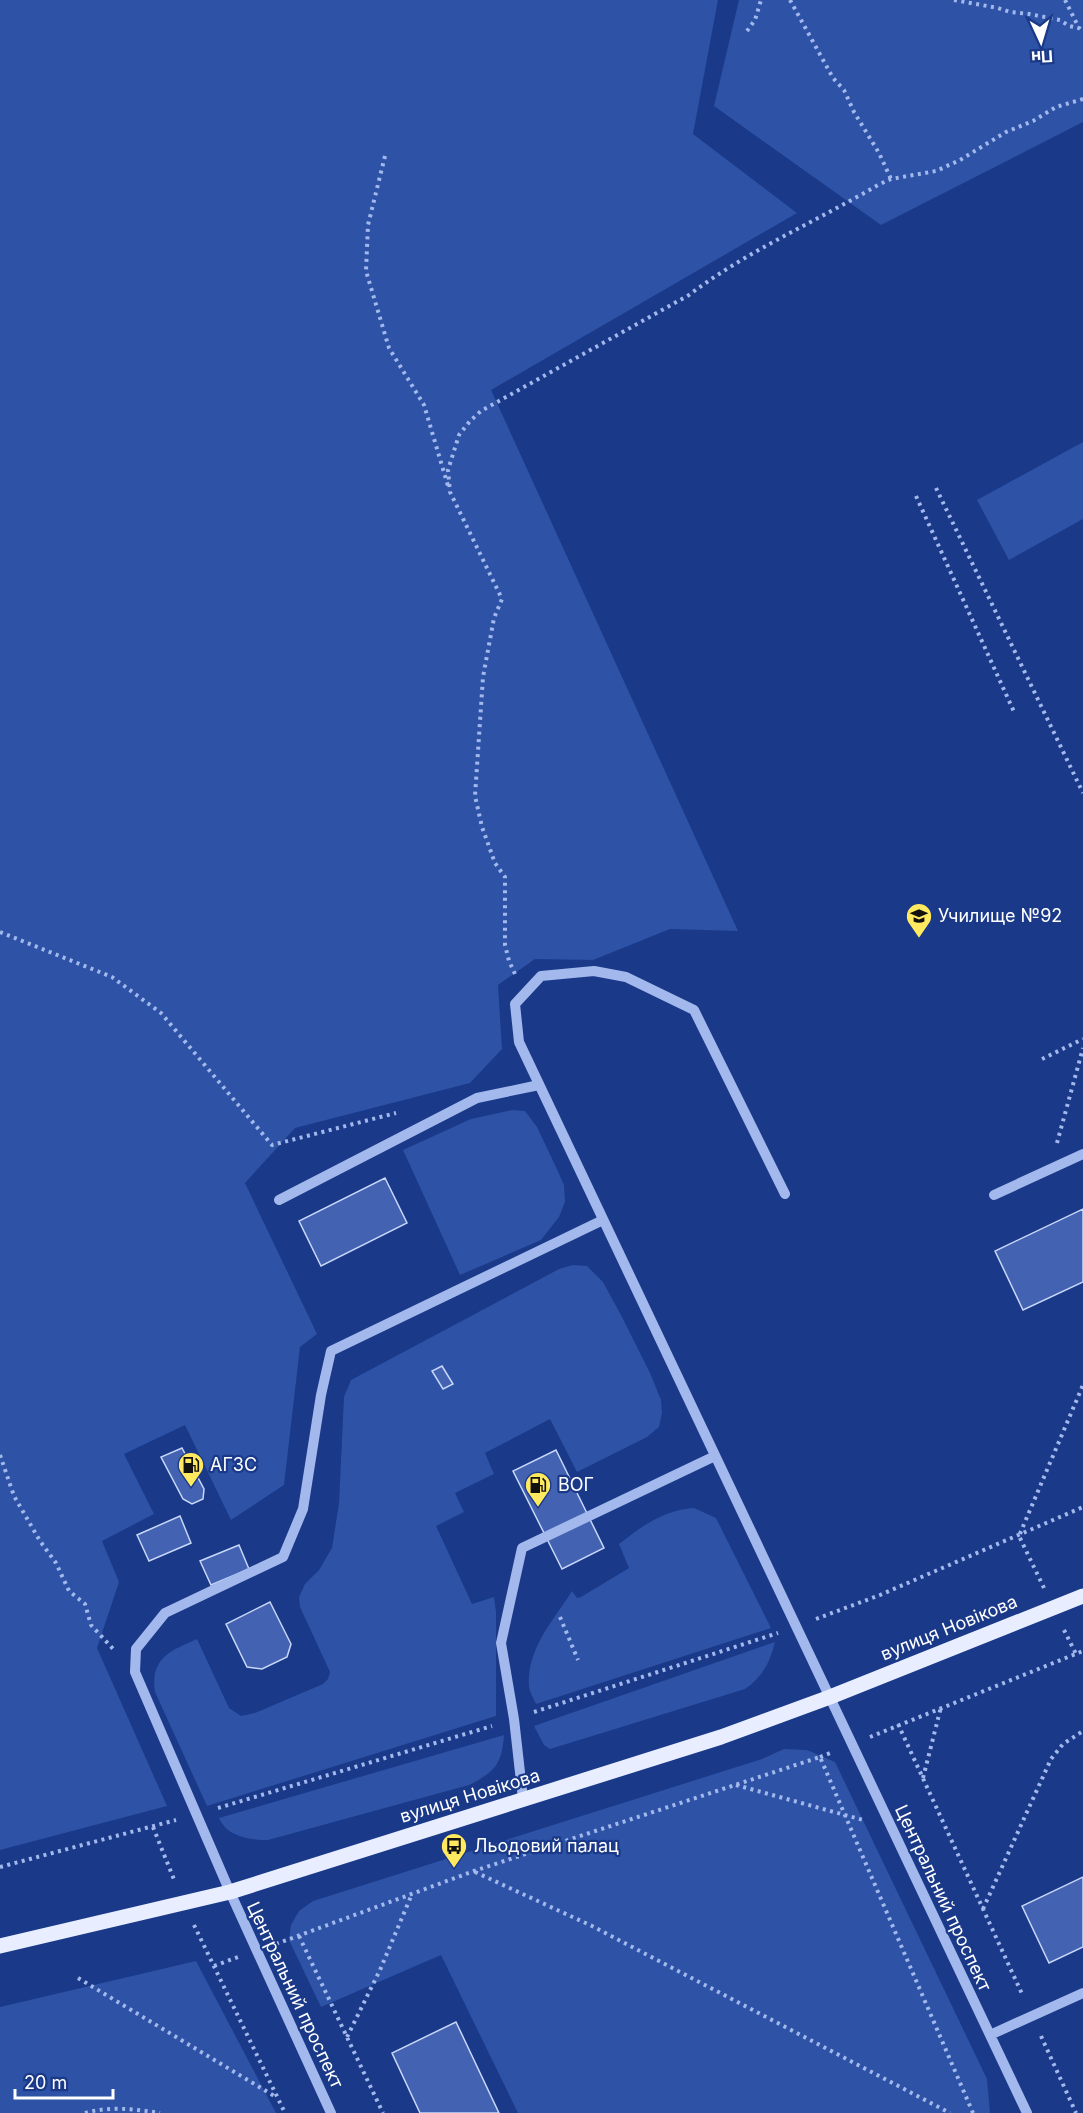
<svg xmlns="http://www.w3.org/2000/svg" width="1083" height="2113" font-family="Inter,sans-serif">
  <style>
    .green { fill: #2d52a6 }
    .building { fill: #4363b2; stroke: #c8d7f9; stroke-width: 1.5 }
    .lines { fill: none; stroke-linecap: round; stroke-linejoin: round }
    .path { stroke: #a3b9ed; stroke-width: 4; stroke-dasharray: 3 4.5; stroke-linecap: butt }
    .minor { stroke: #a3b9ed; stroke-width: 10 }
    .major { stroke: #e8eeff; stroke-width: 15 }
    .labels { text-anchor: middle; stroke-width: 4.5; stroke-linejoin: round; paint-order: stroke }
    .poi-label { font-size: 18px; fill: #fff; stroke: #1a3988; text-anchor: start }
    .street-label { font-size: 18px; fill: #fff; stroke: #1a3988 }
  </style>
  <rect width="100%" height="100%" fill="#1a3988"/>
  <path class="green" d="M0,0h718l-25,134 104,79 -306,177 247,541 -68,-2 -77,31 -58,-1 -37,26 4,64 -32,34 -175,45 -50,55 72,151 -17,13 -16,138 -53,35 -46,-95 -61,29 30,60 -52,27 17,41 -22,66 70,158 -167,44z
    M739,0h344v122l-202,103 -167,-119z
    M1083,442v77l-74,41 -32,-60z
    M512,1110l13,1 12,16 19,40 8,18 1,17 -6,15 -18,23 -81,35 -57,-125 68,-31z
    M573,1265l14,1 16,16 19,35 28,56 11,27 1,13 -3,14 -12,10 -70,35 -27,-53 -65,34 9,21 -39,19 9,19 -28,14 36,78 22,-7 2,15v104l-289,90 -52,-114c-5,-34 15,-41 42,-53l32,69 12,8 14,-3 68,-29 5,-5 2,-7 -30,-65 -1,-10 6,-13 14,-14 13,-22 7,-45 5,-106 7,-17 208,-111z
    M694,1508l22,10 55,110 -235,76c-2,-5 -6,-11 -7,-17 -3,-38 25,-67 43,-96l5,7 4,-1 48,-29 -10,-24c23,-18 45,-34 75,-36z
    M775,1642c-5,21 -13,35 -30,47l-195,60 -6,-4 -10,-19z
    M504,1735c-2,29 -9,37 -35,50l-201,55c-17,0 -41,-3 -49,-22z
    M784,1749l23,1 28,12 152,317 3,34h-472l-77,-158 -120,52 -32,-67 2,-15 8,-14 14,-10 449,-142z
    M196,1961l80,152h-276v-106z"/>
  <path class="building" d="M385,1178l22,45 -86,43 -22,-45z
    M1083,1209v73l-60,28 -28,-59z
    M442,1366l11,18 -10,5 -11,-18z
    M182,1448l22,41 -1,10 -11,5 -9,-5 -22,-42z
    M556,1450l48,98 -42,21 -49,-98z
    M180,1516l11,27 -42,18 -12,-26z
    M239,1545l10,24 -38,16 -11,-24z
    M270,1602l21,42 -4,13 -25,12 -15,-2 -21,-43z
    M1083,1877v70l-34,16 -27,-57z
    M456,2022l43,91h-79l-28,-60z"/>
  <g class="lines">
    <path class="path" d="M790,0l43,78 11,12 10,22 25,41 12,26
      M954,0l44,8 12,4 19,2 31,6 9,6 10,2
      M1065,0l14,28 4,4
      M747,31l8,-11 6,-20
      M385,156l-17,69 -2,46 23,77 35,57 24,81
      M936,488l147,305
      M916,496l99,218
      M0,932l112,45 49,36 111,132 124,-32
      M515,974l-6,-13 -4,-16v-68l-10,-14 -13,-36 -7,-31 8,-119 11,-59 8,-19 -52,-107 -2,-22 11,-35 11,-14 11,-10 208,-116c58,-44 126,-73 189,-110l13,-6 45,-8 24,-11 46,-28 27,-11 23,-14 27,-8
      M1042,1059l41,-20
      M1057,1143l26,-95
      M0,1455l14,41 26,45 16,22 13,28 16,13 6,21 23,25
      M1044,1588l-25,-52 64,-151
      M560,1617l18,43
      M816,1619l64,-24 203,-88
      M1064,1630l12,24
      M534,1712l244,-79
      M898,1724l125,272
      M870,1737l213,-86
      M820,1757l13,-5
      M923,1778l18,-71
      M736,1785l127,35
      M218,1808l274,-82
      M153,1827l22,55
      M0,1867l176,-47
      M475,1872l117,54 358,187
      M983,1909l68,-150 12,-15 20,-13
      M194,1925l91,188
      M299,1936l84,177
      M276,1944l198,-73 346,-114 153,356
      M214,1966l24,-9
      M78,1978l198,119
      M1041,2036l35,77
      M347,2037l33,-67 32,-76
      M85,2113c24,-7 50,-4 75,0"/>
    <path class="minor" d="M785,1194l-91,-184 -68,-33 -32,-6 -53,5 -26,28 4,38 508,1071
      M994,1195l89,-41
      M279,1200l198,-102 62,-13
      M523,1799l-9,-80 -13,-76 21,-95 193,-92
      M990,2035l93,-42
      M331,2113l-101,-221 -95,-220 1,-23 29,-36 118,-56 20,-48 18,-114 10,-44 272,-131"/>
    <path class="major" d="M0,1946l230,-54 491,-155 109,-40 253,-101"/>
  </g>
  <defs>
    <g id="university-pin" transform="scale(1.35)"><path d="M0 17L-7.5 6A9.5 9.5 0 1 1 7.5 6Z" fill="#ffe95f" stroke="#1a3988"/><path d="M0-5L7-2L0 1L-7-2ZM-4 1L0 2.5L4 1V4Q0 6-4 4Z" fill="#111"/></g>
    <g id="fuel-pin" transform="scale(1.35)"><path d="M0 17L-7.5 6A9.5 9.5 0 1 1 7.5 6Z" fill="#ffe95f" stroke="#1a3988"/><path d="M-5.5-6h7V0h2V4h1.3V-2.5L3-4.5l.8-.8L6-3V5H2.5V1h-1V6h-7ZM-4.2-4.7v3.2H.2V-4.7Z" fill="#111"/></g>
    <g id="bus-pin" transform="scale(1.35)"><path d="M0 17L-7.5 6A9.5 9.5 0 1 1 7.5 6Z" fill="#ffe95f" stroke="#1a3988"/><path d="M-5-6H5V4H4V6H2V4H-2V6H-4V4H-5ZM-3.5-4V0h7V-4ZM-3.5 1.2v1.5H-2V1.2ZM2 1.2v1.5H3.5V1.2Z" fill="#111"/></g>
  </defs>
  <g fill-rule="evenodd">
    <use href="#university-pin" x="919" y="916"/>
    <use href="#fuel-pin" x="191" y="1465"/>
    <use href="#fuel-pin" x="538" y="1485"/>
    <use href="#bus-pin" x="454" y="1846"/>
  </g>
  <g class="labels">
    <g class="poi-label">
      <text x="938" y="922">Училище №92</text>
      <text x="210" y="1471">АГЗС</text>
      <text x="558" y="1491">ВОГ</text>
      <text x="474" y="1852">Льодовий палац</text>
    </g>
    <g class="street-label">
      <text transform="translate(949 1628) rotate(-22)" y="6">вулиця Новікова</text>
      <text transform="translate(470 1796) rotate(-17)" y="6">вулиця Новікова</text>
      <text transform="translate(943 1898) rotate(65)" y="6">Центральний проспект</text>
      <text transform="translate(295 1995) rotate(65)" y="6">Центральний проспект</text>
    </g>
  </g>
  <g transform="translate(1041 42) rotate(176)" stroke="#1a3988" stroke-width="4.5" paint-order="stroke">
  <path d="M0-4.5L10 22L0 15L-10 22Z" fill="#ffffff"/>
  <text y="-9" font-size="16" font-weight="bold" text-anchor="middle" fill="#ffffff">Пн</text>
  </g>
  <path d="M15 2089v9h98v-9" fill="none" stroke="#ffffff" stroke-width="3"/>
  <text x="24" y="2089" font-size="18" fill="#ffffff" stroke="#1a3988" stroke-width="4.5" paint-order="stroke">20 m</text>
</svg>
